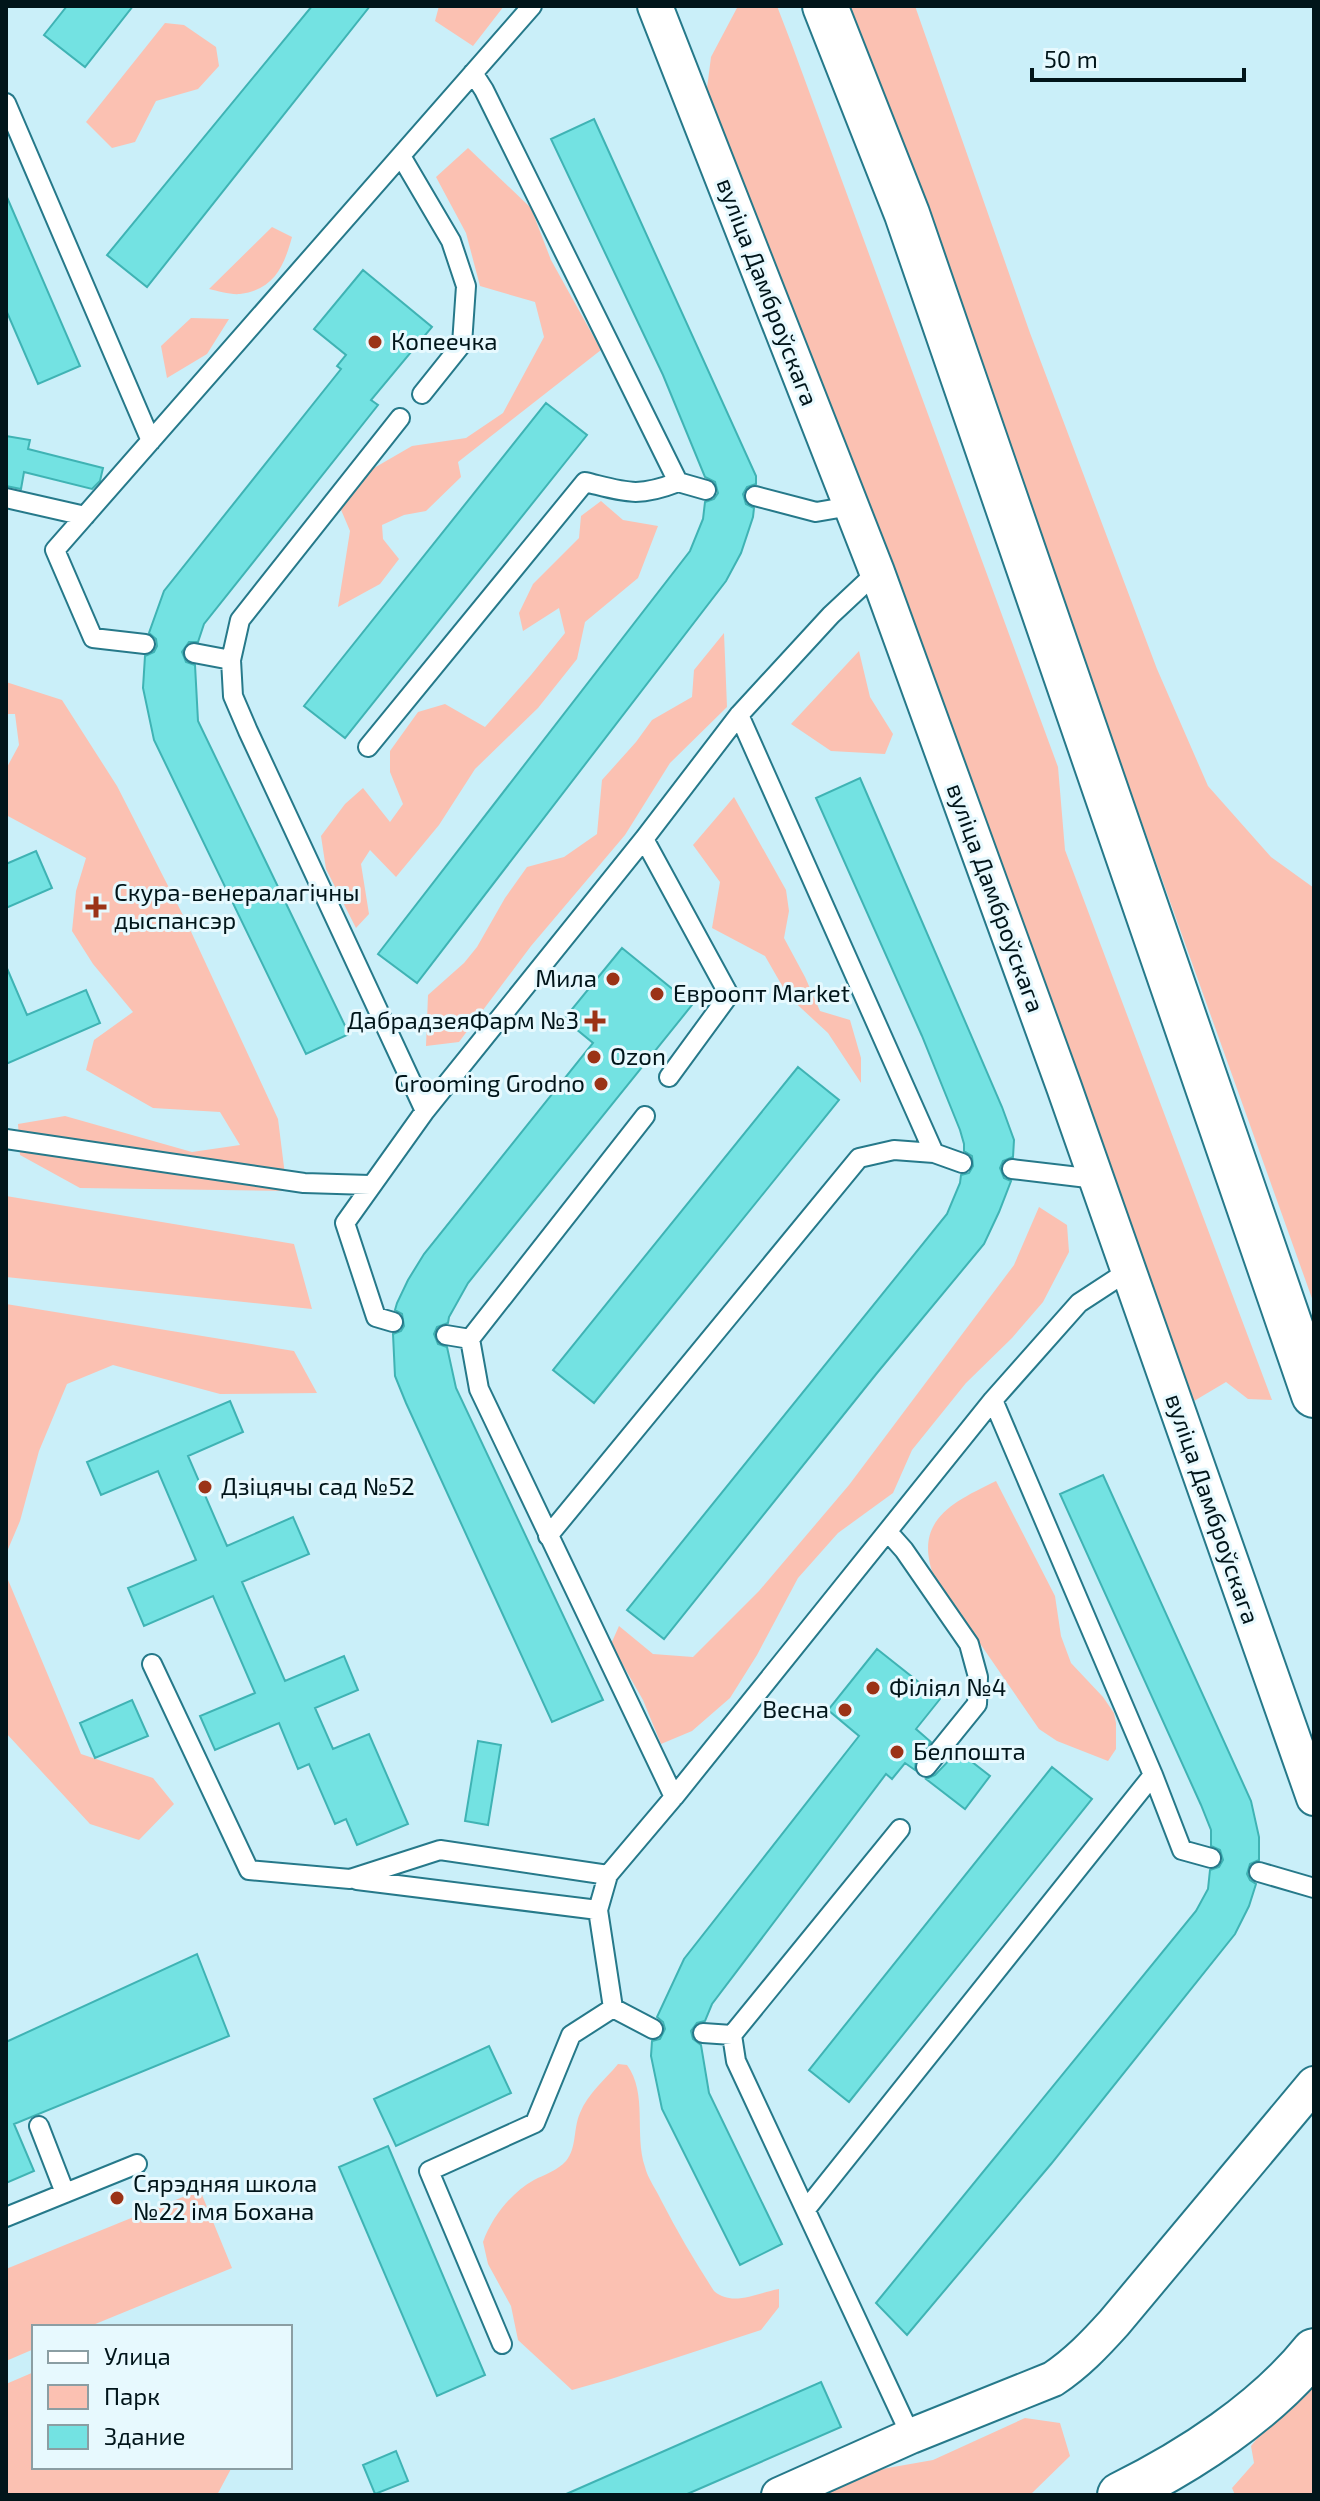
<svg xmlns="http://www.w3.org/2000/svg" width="1320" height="2501" font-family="'Exo 2',sans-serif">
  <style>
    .green { fill: #fbc1b2 }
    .building { fill: #73e2e2; stroke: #3fb3b4; stroke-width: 2 }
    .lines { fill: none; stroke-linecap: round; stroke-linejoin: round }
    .lane-casing { stroke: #26798a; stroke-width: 22 }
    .street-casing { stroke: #26798a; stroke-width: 38 }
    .secondary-casing { stroke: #26798a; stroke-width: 48 }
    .lane { stroke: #fff; stroke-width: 18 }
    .street { stroke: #fff; stroke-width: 34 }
    .secondary { stroke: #fff; stroke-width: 44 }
    .poi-dot { fill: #9b3317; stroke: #e7f9fe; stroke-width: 3 }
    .labels { text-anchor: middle; stroke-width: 6; stroke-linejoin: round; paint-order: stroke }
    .street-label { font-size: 24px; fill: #01151a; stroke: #e7f9fe }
    .poi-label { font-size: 24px; fill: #01151a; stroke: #e7f9fe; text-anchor: start }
  </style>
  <rect width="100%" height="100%" fill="#caeff9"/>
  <path class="green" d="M439,6h65l-31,40 -38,-25z
    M738,6h39l15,39 266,722 7,83 207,550 -24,-1 -22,-17 -37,22 -484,-1300 6,-47z
    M846,6h69l115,327 127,336 51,117 63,71 43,31v416l-328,-917z
    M165,23l19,2 32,22 3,19 -21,23 -42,12 -21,41 -23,6 -26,-26z
    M468,148l63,60 20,52 50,90 -143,112 3,15 -35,34 -22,4 -22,10 1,14 16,20 -19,25 -42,23 12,-76 -11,-26 35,-37 38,-22 54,-8 37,-25 41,-76 -9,-35 -55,-16 -14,-53 -30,-56z
    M272,227l20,10c-8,29 -18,53 -52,57 -9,1 -22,-3 -31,-5z
    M191,318l38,1 -22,35 -40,24 -6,-32z
    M601,501l22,19 35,6 -20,52 -53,44 -8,37 -39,49 -63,61 -36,56 -43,52 -26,-27 -9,14 8,50 -13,14 -30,-59 -5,-33 24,-32 18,-16 27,34 13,-18 -13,-32v-21l28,-39 27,-8 40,23 46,-52 34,-42 -6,-25 -36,23 -4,-18 14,-29 46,-46 2,-22z
    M724,633l3,74 -57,56 -45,72 -94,111 -72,96 -33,4 2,-51 36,-32 13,-16 28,-49 22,-31 37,-10 33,-23 5,-54 34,-38 16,-22 40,-23 2,-27z
    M859,651l11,46 23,37 -8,20 -54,-3 -40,-27z
    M6,682l56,18 55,86 70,137 91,196 9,72 -207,-3 -60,-33 -2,-31 47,-8 127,36 48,-7 -20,-33 -67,-4 -67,-38 8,-30 39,-28 -40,-48 -21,-33 4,-40 10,-33 -80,-43v-46l13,-24 -4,-31h-9z
    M734,797l52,93 3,21 -5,27 21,39 15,34 30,9 11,38v25l-33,-50 -40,-37 -23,-40 -53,-28 8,-46 -27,-37z
    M6,1196l288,48 18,65 -306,-32z
    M1039,1207l28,18 2,27 -26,50 -31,36 -46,45 -54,67 -19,43 -55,40 -40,45 -41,77 -27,43 -38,33 -31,13 -18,-44 -32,-56 8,-18 34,28 40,3 66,-66 90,-106 165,-220z
    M6,1304l288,47 23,42 -97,1 -107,-29 -46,19 -28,67 -19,70 -14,33z
    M996,1481l59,115 6,40 10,27 32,34 11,16 2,10v26l-8,12 -51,-20 -18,-12 -105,-152c-21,-56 17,-74 62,-96z
    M6,1575l75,179 72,24 21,26 -35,36 -49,-16 -84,-91z
    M618,2064l9,1c21,29 7,69 18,102 3,12 11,22 16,33 16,31 34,62 53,91 18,16 43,2 65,-2v18l-18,23 -150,49 -39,11 -54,-50 -7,-34 -23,-42 -5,-22c9,-25 28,-49 51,-62 10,-5 24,-10 32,-19 11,-13 7,-32 14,-48 8,-20 25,-33 38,-49z
    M200,2190l32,78 -144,59h-54v22l-28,12v-92z
    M34,2372v95h198l-15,28h-211v-111z
    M1314,2375v120h-79l-3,-7 22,-25 -3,-17 51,-63z
    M1025,2418l35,5 10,33 -40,39h-216l51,-23 68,-12z"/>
  <path class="building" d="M67,6h66l-48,61 -41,-32z
    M312,6h58l-223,281 -40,-32z
    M594,119l162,357v8l-9,3 -4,7 3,10 8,4 -1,9 -12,36 -15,28 -309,402 -39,-29 312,-403 13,-32 2,-17 9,-3 4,-6 -3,-11 -10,-5 -42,-102 -112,-236z
    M6,195l74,171 -42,18 -32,-74z
    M363,270l69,57 -61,73 7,5 -174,219 -6,18h-9l-7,10 4,10 9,3 3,56 151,313 -43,20 -152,-314 -11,-52 2,-32 9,-4 3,-6 -1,-7 -7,-6 15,-42 177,-222 -4,-3 9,-11 -32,-26z
    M546,403l41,32 -242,303 -41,-32z
    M6,436l24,4 -2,9 75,19 -3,13 -8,8 -68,-17 -3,17 -15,-3z
    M860,778l142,329 12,33 -1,17 -10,4 -3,7 4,10 7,3 -12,31 -15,32 -107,129 -213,266 -37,-29 320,-396 13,-31 1,-8 8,-2 4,-7 -1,-10 -8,-5v-7l-4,-14 -38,-94 -106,-238z
    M36,851l16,37 -46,20v-44z
    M622,948l70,57 -224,278 -19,34 -1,6 -11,4 -3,7 4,10 9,3 9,41 147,312 -51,22 -146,-319 -11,-27 -2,-42 8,-3 3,-5 -2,-12 -7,-4 2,-7 11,-23 16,-26 169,-211 -29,-24z
    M6,966l21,49 59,-25 14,33 -94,41z
    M798,1067l41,33 -245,303 -41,-33z
    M230,1401l13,31 -55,24 39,90 66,-29 16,37 -67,28 43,99 59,-25 14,34 -43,18 18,41 36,-15 39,90 -51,21 -11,-26 -11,5 -26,-60 -11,5 -19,-46 -64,27 -15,-34 55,-23 -42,-97 -69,30 -16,-38 68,-28 -38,-89 -57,24 -14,-33z
    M1103,1475l148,326 8,36v23l-9,4 -3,10 3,6 6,4 -7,22 -14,28 -184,230 -144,171 -31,-32 320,-392 12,-22 2,-19 9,-3 4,-7 -3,-10 -9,-4v-16l-10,-25 -141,-311z
    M877,1649l63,50 -24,30 15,13 -15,18 -1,10 -10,-7 -13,16 -6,-5 -174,230 -7,17 -8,2 -6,8 2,8 8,6 8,48 73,151 -42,21 -78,-156 -11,-53 1,-15 8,-2 5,-10 -2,-7 -6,-5 27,-58 175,-223 -31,-26z
    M132,1700l16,36 -53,22 -15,-35z
    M478,1741l23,4 -13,80 -23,-4z
    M958,1751l32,25 -25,33 -39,-30 9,-4z
    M1052,1767l40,32 -243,303 -40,-32z
    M197,1954l32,82 -215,88 20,47 -28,12v-141z
    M489,2046l22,47 -115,53 -22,-47z
    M388,2146l97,229 -48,21 -98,-229z
    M821,2382l20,45 -133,58 -23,10h-121z
    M396,2451l12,30 -33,13 -12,-29z"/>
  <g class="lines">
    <g class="lane-casing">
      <path id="lane" d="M473,73l11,17 194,392 28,8
        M6,103l145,338
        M401,156l50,85 15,45 -4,58 -40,50
        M400,418l-160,202 -9,40 2,36 15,35 177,380
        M755,496l61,16 35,-6
        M6,498l79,18
        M145,644l-52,-6 -38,-88 477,-544
        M194,653l37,7
        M739,715l195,438 28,10
        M368,747l217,-265c41,10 52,16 93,0
        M644,839l85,156 -60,82
        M645,1116l-175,223 9,50 195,408
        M6,1139l298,44 66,2
        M1012,1169l84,10
        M393,1322l-17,-5 -31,-94 80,-112 219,-272 95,-124 92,-100 46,-43
        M446,1335l24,4
        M993,1400l160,375 29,75 29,8
        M888,1532l16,18 65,94 9,33 -1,27 -51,63
        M548,1536l311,-378 35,-8 40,3
        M152,1664l97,206 101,9 90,-29 168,25
        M900,1829l-168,206 4,26 175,375
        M1259,1872l55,16
        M357,1880l241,30
        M653,2029l-40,-21 -15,-98 10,-35 66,-78 319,-397 86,-97 49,-32
        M703,2033l29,2
        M39,2126l26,67
        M807,2208l346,-433
        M6,2217l131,-53
        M502,2344l-73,-173 106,-48 36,-88 42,-27"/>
    </g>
    <g class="street-casing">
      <path id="street" d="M655,6l222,566 187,515 250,711
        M779,2495l132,-59 142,-57c24,-16 42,-35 61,-56l200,-239"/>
    </g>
    <g class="secondary-casing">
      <path id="secondary" d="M825,6l82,208 407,1181
        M1120,2495c69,-34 145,-83 194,-144"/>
    </g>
    <use href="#lane" class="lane"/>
    <use href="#street" class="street"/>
    <use href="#secondary" class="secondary"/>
  </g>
  <g class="poi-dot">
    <circle cx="375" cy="342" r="8"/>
    <path d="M92 895h8v8h8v8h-8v8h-8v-8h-8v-8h8z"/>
    <circle cx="613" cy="979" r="8"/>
    <circle cx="657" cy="994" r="8"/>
    <path d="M591 1009h8v8h8v8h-8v8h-8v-8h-8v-8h8z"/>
    <circle cx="594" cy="1057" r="8"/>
    <circle cx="601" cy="1084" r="8"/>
    <circle cx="205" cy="1487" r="8"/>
    <circle cx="873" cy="1688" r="8"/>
    <circle cx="845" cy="1710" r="8"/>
    <circle cx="897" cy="1752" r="8"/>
    <circle cx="117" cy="2198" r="8"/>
  </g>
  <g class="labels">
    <g class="street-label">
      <text transform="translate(767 292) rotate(69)" y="8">вуліца Дамброўскага</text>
      <text transform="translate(995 898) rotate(70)" y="8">вуліца Дамброўскага</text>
      <text transform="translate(1212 1509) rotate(71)" y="8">вуліца Дамброўскага</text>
    </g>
    <g class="poi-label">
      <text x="391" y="350">Копеечка</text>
      <text x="114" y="901">Скура-венералагічны<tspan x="114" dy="28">дыспансэр</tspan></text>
      <text x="597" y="987" text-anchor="end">Мила</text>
      <text x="673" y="1002">Евроопт Market</text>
      <text x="579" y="1029" text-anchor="end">ДабрадзеяФарм №3</text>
      <text x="610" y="1065">Ozon</text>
      <text x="585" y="1092" text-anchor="end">Grooming Grodno</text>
      <text x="221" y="1495">Дзіцячы сад №52</text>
      <text x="889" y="1696">Філіял №4</text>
      <text x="829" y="1718" text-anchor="end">Весна</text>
      <text x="913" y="1760">Белпошта</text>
      <text x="133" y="2192">Сярэдняя школа<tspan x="133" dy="28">№22 імя Бохана</tspan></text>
    </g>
  </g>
  <rect width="1320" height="2501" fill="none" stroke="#01151a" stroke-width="16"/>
  <rect x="32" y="2325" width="260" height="144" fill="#e7f9fe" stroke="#8b9ea3" stroke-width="2"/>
  <rect x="48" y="2351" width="40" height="12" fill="#ffffff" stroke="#8b9ea3" stroke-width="2"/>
  <text x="104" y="2365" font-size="24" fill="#01151a">Улица</text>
  <rect x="48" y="2385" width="40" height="24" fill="#fbc1b2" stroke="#8b9ea3" stroke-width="2"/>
  <text x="104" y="2405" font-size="24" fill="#01151a">Парк</text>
  <rect x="48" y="2425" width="40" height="24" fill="#73e2e2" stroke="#8b9ea3" stroke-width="2"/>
  <text x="104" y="2445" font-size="24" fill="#01151a">Здание</text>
  <path d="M1032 68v12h212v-12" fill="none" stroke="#01151a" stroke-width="4"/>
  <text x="1044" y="68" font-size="24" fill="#01151a" stroke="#e7f9fe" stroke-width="6" paint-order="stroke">50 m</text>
</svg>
